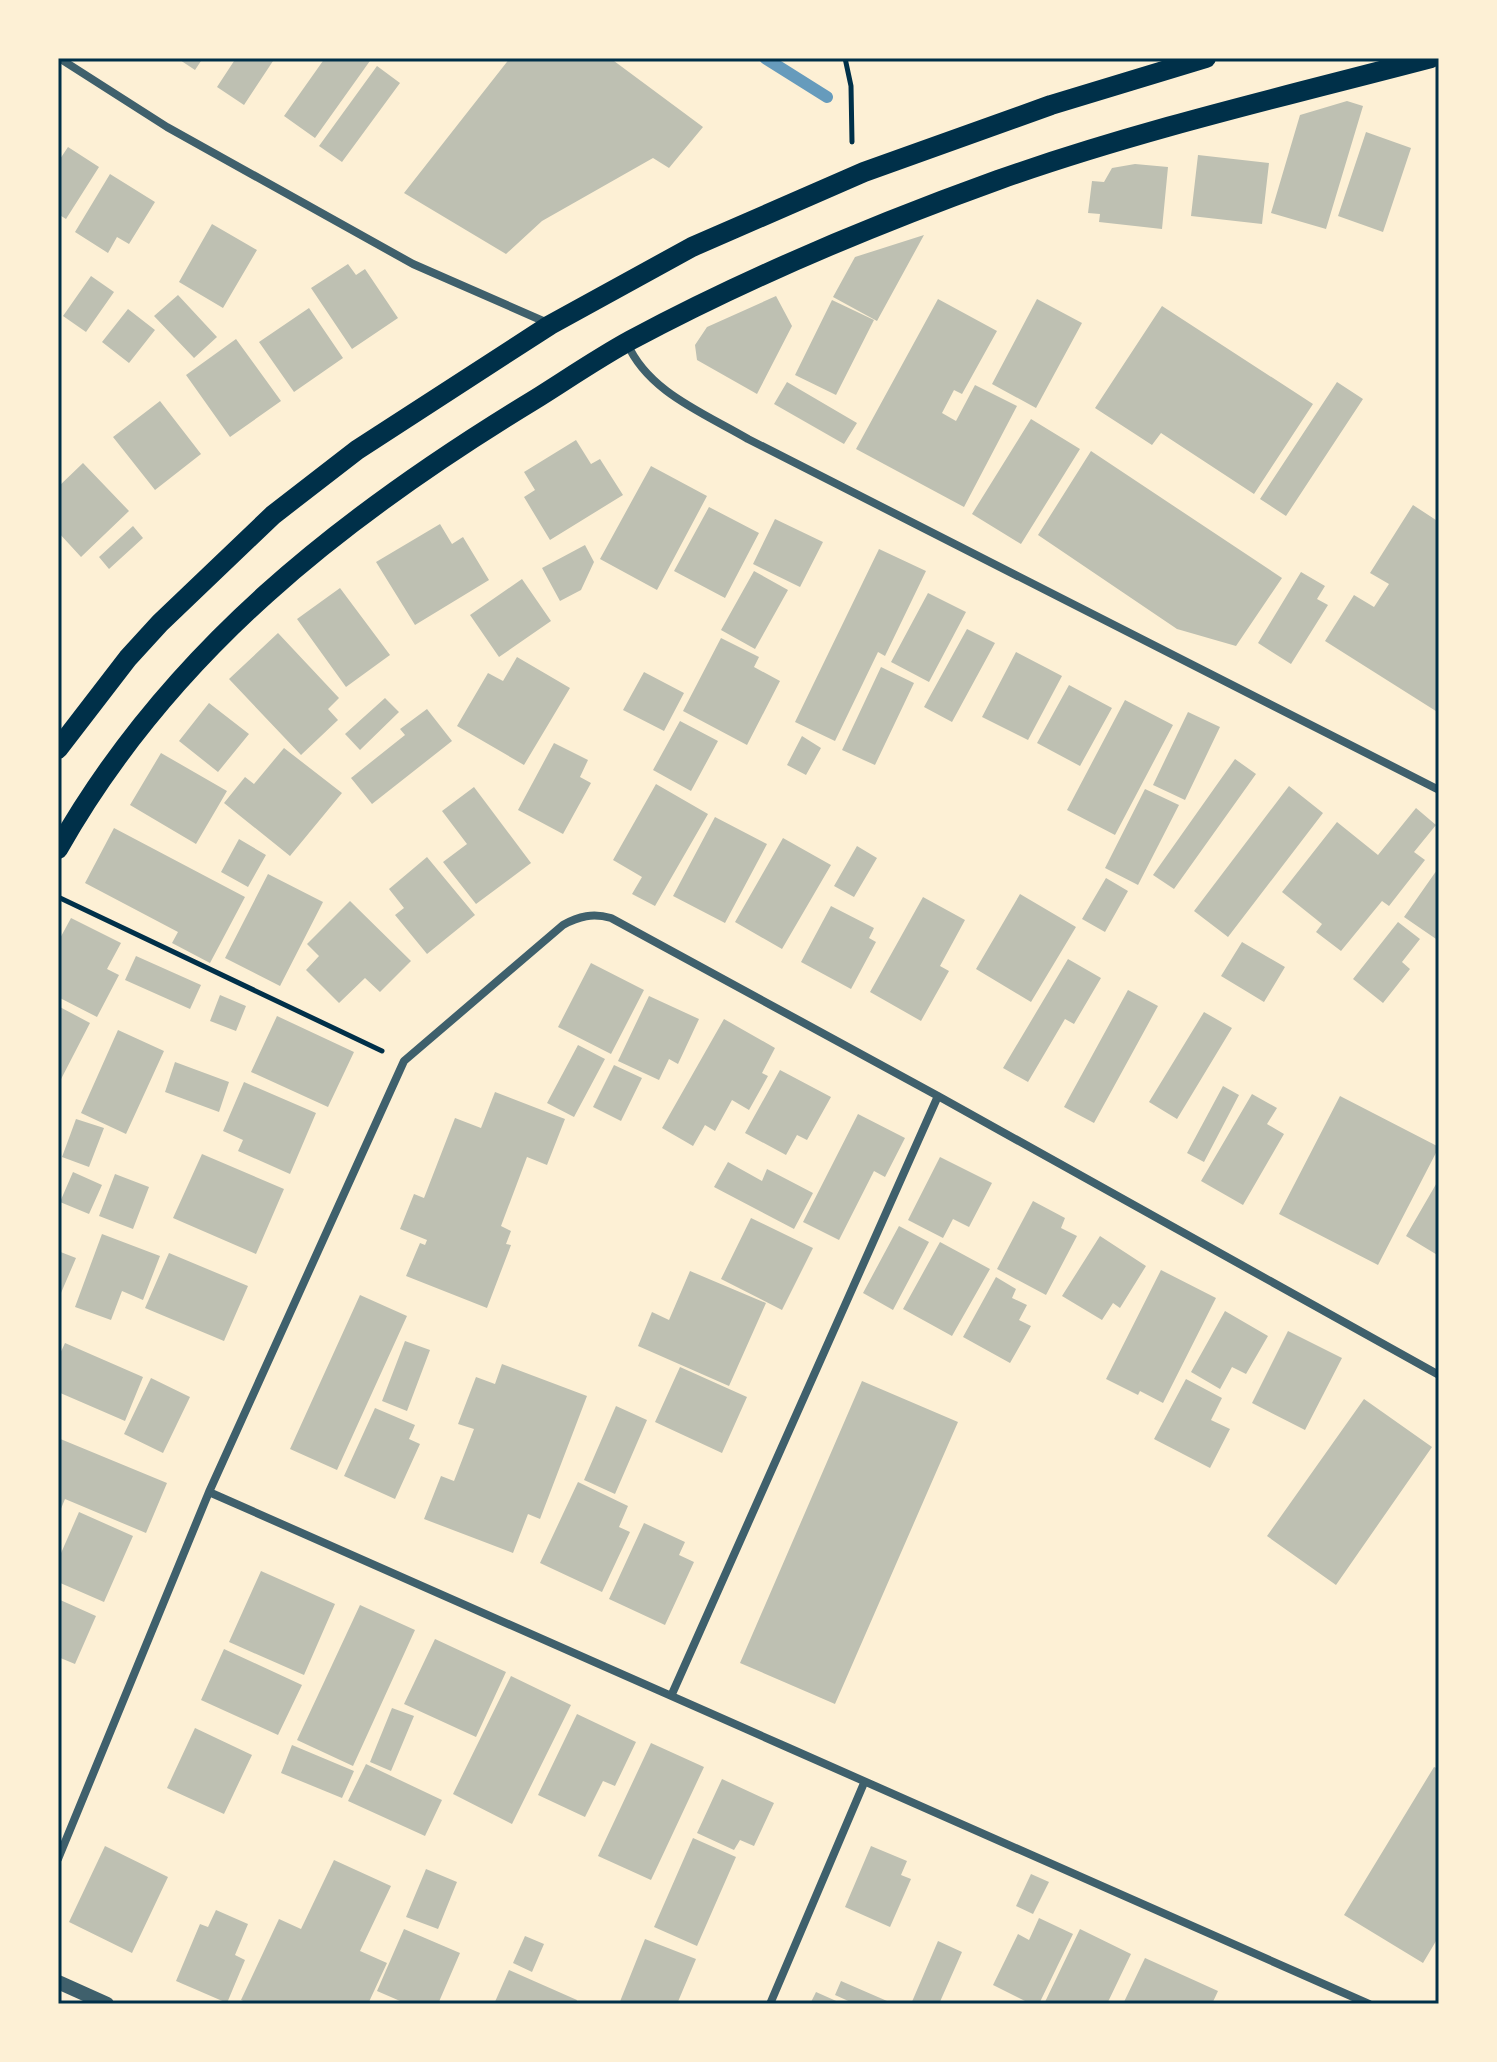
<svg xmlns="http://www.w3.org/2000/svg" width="1497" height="2062" font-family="'Noto Sans',sans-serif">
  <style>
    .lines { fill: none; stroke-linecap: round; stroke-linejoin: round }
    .stream { stroke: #669bbc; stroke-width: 12 }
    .building { fill: #bec0b2 }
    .path { stroke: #003049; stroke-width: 5 }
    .minor { stroke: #3f606c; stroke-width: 8 }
    .tertiary { stroke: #3f606c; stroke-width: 14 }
    .primary { stroke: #003049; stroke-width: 20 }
    .neatline { fill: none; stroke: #003049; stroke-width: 3 }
  </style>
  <rect width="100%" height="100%" fill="#fdf0d5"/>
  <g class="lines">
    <path class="stream" d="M765,58l62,39"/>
  </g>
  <path class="building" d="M177,58h26l-8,12z
    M236,58h39l-31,47 -27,-18z
    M325,58h47l-57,80 -31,-22z
    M510,58h100l93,69 -34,41 -16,-10 -111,63 -36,33 -102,-61z
    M377,66l23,17 -58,79 -23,-16z
    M1347,101l16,5 -37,123 -55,-16 29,-98z
    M1366,132l45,16 -28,84 -45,-16z
    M68,147l31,20 -33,52 -8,-5v-52z
    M1198,155l71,8 -7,61 -71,-8z
    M1135,164l33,3 -6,62 -63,-7 1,-8 -12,-1 4,-32 12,1 8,-14z
    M110,174l45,28 -26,42 -12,-7 -9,16 -33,-21z
    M212,224l45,26 -34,58 -44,-26z
    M924,235l-47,86 -44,-24 22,-40z
    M348,264l8,11 9,-6 33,49 -46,31 -41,-61z
    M91,276l23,16 -28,40 -23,-16z
    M178,295l39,42 -23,21 -40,-42z
    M776,296l16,30 -35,68 -60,-34 -2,-15 12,-18z
    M938,299l59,32 -35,63 -8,-4 -12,23 14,8 19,-36 42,21 -53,101 -108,-58z
    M1037,299l45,24 -46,85 -44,-24z
    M832,300l42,20 -38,75 -41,-20z
    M1162,306l151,98 -59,90 -93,-61 -9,12 -57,-37z
    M309,308l34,50 -49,34 -35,-50z
    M128,309l27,21 -26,33 -27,-21z
    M236,339l45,62 -51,36 -44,-62z
    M787,382l70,41 -13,21 -70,-40z
    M1337,382l26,17 -77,117 -26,-17z
    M160,401l41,53 -46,36 -42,-53z
    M1031,419l49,30 -59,95 -49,-30z
    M576,440l15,24 9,-5 23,36 -73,45 -26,-43 11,-7 -11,-18z
    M1091,451l191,127 -46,68 -59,-17 -139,-94z
    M83,463l46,48 -48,46 -23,-25v-45z
    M651,466l56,30 -50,94 -57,-31z
    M1413,505l26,17v191l-114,-72 29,-46 20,12 15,-23 -19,-11z
    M709,507l50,26 -34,65 -51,-27z
    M775,519l48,23 -23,45 -47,-23z
    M440,524l12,20 11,-7 26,43 -74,45 -39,-63z
    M133,526l10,12 -34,31 -10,-12z
    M585,545l9,17 -13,28 -21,11 -18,-33z
    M879,549l47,22 -41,85 -7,-4 -43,89 -40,-19z
    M754,571l34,19 -33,59 -34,-19z
    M1301,572l24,14 -8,13 11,6 -37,59 -33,-21z
    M522,579l29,42 -52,36 -29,-42z
    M340,588l50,67 -44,32 -49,-68z
    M928,593l38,19 -37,70 -38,-20z
    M967,629l28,14 -43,79 -28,-15z
    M278,633l61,65 -11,11 10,11 -37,35 -72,-76z
    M721,638l38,19 -5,10 26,14 -33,64 -64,-34z
    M1016,652l46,24 -34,64 -46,-23z
    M517,657l53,31 -46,77 -67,-39 31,-53 15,8z
    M881,667l33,16 -39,82 -33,-15z
    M644,672l40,21 -20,38 -41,-21z
    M1069,685l43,23 -32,58 -43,-23z
    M385,698l14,14 -39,38 -15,-16z
    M1125,700l48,25 -58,110 -48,-25z
    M209,703l40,31 -31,38 -39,-31z
    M427,709l25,32 -80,63 -21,-26 54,-43 -5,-6z
    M1188,712l32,15 -35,73 -32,-15z
    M680,721l38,20 -27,50 -38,-21z
    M802,736l19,12 -15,27 -19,-10z
    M554,743l34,17 -8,17 11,6 -28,51 -45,-24z
    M284,748l58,45 -52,63 -66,-53 21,-26 9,7z
    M161,753l66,38 -31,53 -66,-39z
    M1235,759l21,15 -82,115 -21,-14z
    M656,784l52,30 -53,92 -23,-12 10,-17 -29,-17z
    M1289,786l34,27 -95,124 -34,-26z
    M474,787l57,76 -55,41 -33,-42 24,-18 -25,-33z
    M1145,789l34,16 -41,80 -33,-17z
    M1416,808l20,17 -22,27 11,8 -36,46 -7,-5 -41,50 -25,-19 6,-8 -40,-32 55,-70 41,33z
    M715,817l52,27 -42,79 -52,-27z
    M114,828l131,69 -35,66 -38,-20 6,-11 -93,-49z
    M783,838l48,27 -49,84 -47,-27z
    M239,839l27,16 -18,32 -27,-15z
    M857,846l20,12 -23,39 -20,-11z
    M427,857l48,58 -48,39 -32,-39 9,-7 -15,-19z
    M1439,867v74l-35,-24z
    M268,874l55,28 -43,84 -55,-28z
    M1106,878l22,13 -23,41 -23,-13z
    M1020,894l56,33 -45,75 -55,-33z
    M923,897l42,23 -25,46 9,5 -28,50 -51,-29z
    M350,901l61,60 -31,31 -15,-14 -26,25 -33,-33 13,-14 -12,-12z
    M831,906l43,22 -5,10 7,4 -25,47 -50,-27z
    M71,918l50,25 -14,26 12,6 -22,42 -39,-20v-55z
    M1398,922l22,17 -18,23 8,7 -27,34 -30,-24z
    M1242,942l43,25 -21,35 -43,-26z
    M136,956l65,29 -11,24 -65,-29z
    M1068,959l33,19 -27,46 -9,-5 -37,63 -25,-14z
    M591,963l53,27 -33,64 -53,-27z
    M1128,990l30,16 -64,117 -30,-16z
    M220,995l26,11 -10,25 -26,-10z
    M649,996l50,23 -21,45 -9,-5 -10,21 -41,-19z
    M58,1006l32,17 -32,62z
    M1204,1012l28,16 -55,91 -28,-17z
    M277,1016l77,36 -26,55 -77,-35z
    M724,1019l51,29 -13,25 6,3 -19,34 -17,-10 -17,31 -10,-6 -12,21 -31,-18z
    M118,1030l46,21 -38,83 -45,-21z
    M578,1045l27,14 -31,58 -27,-14z
    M175,1062l54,20 -10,30 -54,-20z
    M614,1065l28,13 -21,43 -28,-14z
    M780,1070l51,27 -24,43 -10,-5 -11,20 -41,-22z
    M244,1082l72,31 -26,61 -52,-23 5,-11 -20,-9z
    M1223,1086l16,9 -35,67 -17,-9z
    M495,1092l70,27 -18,46 -20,-8 -26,69 10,5 -5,13 5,1 -24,63 -81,-32 14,-33 5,2 2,-5 -27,-11 14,-35 10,4 31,-80 26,10z
    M1252,1094l25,14 -10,16 17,10 -41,71 -42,-24z
    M1340,1096l99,51 -61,118 -99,-51z
    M858,1114l47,24 -20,39 -11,-6 -35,69 -36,-18z
    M76,1119l28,9 -15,39 -27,-10z
    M202,1154l82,35 -28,65 -83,-36z
    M940,1157l52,26 -23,44 -16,-8 -10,19 -35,-18z
    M728,1162l34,19 5,-12 46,24 -19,36 -80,-42z
    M73,1172l29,13 -13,29 -29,-12z
    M115,1174l34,13 -16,42 -34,-13z
    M1439,1179v77l-33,-20z
    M1033,1201l32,17 -4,10 16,8 -31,59 -49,-26z
    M751,1218l62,30 -31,62 -61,-31z
    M899,1226l30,16 -36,68 -30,-17z
    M102,1234l58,22 -17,44 -21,-9 -11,29 -36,-13z
    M1100,1236l46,30 -26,42 -7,-5 -11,17 -40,-24z
    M940,1242l50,27 -38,67 -49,-27z
    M58,1251l18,7 -18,42z
    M169,1253l79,33 -24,55 -79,-33z
    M1161,1270l55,28 -53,105 -23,-12 -2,4 -32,-16z
    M690,1271l76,32 -37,83 -91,-40 14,-34 17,8z
    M996,1277l20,12 -4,9 15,7 -8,15 12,6 -21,37 -47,-26z
    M360,1295l47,21 -70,154 -47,-21z
    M1225,1311l43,25 -22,38 -14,-7 -12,22 -29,-17z
    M1288,1331l54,27 -37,72 -53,-27z
    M405,1341l25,9 -23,61 -25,-10z
    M65,1343l78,34 -18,44 -67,-29v-34z
    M502,1364l85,32 -47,123 -12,-5 -15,39 -89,-34 17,-43 13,5 20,-52 -16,-5 18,-47 19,7z
    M680,1367l67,30 -25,56 -67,-31z
    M151,1378l39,19 -27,56 -39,-19z
    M1186,1379l36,19 -11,22 19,9 -20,39 -56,-29z
    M862,1381l96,41 -123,282 -95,-41z
    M1364,1399l68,48 -96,138 -69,-49z
    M616,1406l31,14 -32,74 -31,-14z
    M375,1408l40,17 -6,14 11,5 -25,55 -51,-23z
    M58,1438l109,45 -21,50 -81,-34 -7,17z
    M578,1482l50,24 -9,21 11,5 -28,60 -62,-29z
    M79,1512l54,24 -29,66 -46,-20v-22z
    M644,1523l41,19 -6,13 15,7 -29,63 -56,-26z
    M261,1571l74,33 -31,71 -75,-33z
    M58,1599l38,17 -21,48 -17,-7z
    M360,1605l55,25 -62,136 -56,-26z
    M435,1639l71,33 -30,65 -72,-33z
    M224,1649l78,36 -24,50 -77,-35z
    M511,1676l60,29 -59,119 -59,-30z
    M392,1708l22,8 -23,55 -21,-9z
    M577,1714l59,28 -21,44 -12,-5 -18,36 -47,-22z
    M195,1728l57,27 -28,59 -57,-26z
    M651,1743l53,24 -53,113 -53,-24z
    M292,1745l62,26 -12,27 -61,-25z
    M366,1764l76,36 -17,36 -77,-35z
    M1434,1767l5,2v167l-16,27 -79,-48z
    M722,1779l52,24 -20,43 -14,-6 -6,10 -37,-17z
    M693,1838l43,19 -39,89 -43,-19z
    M105,1846l63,31 -36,76 -63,-31z
    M871,1846l36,15 -6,14 10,4 -21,48 -45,-20z
    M334,1860l57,26 -31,65 27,12 -19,41h-118l-9,-4 38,-81 22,10z
    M426,1869l31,13 -19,47 -32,-12z
    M1031,1874l18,8 -16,32 -17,-8z
    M216,1910l32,14 -13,31 10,5 -18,43 -51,-22 24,-57 8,3z
    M1039,1918l34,16 -34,70h-8l-38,-19 25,-51 11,6z
    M404,1929l56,24 -22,51h-31l-30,-13z
    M1080,1929l51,25 -24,50h-63z
    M525,1936l19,8 -12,28 -19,-9z
    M645,1939l51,20 -19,45h-58z
    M938,1941l24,11 -23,52h-28z
    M1145,1958l73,33 -6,13h-89z
    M509,1970l68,30 -1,4h-82z
    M841,1981l53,23h-39l-20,-9z
    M816,1992l27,12h-33z"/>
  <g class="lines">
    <path class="path" d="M845,58l6,28 1,56
      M58,897l324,154"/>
    <path class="minor" d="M59,58l108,69 246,137 137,60
      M627,343c21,49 77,70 121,96l691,351
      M209,1492c387,169 773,343 1160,512
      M672,1694l266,-598
      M58,1859l151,-367 195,-431 159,-136c16,-9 30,-12 48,-7l327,178 501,279
      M770,2004l94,-221"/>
    <path class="tertiary" d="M58,1982l49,22"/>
    <path class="primary" d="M58,749l70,-91 32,-35 113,-108 84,-65 193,-125 142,-78 172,-75 187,-67 155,-47
      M58,849c112,-198 285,-333 476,-449 32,-20 64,-42 97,-60 118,-63 242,-115 367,-160 141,-50 288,-84 433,-122"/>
  </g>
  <rect width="1497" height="2062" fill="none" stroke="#fdf0d5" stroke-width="120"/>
  <rect x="60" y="60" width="1377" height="1942" class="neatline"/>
</svg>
